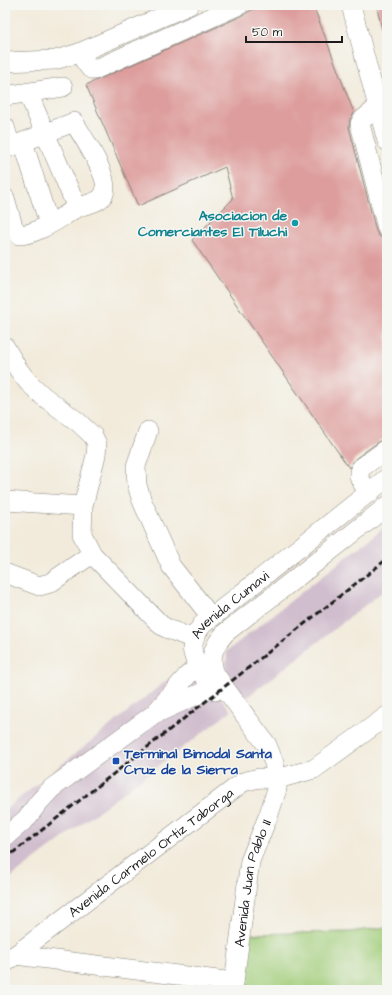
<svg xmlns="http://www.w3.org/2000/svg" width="392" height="995" font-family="'Architects Daughter',sans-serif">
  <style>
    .industrial { fill: #d0bdcd }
    .green { fill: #a2cd7a; stroke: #5f744b }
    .building { fill: #dd9d9c }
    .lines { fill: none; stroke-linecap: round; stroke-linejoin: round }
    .minor-casing { stroke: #87847c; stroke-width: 20 }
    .minor { stroke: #fff; stroke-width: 19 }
    .rail { stroke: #1c1c1c; stroke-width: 3; stroke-dasharray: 6 3; stroke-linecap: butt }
    .culture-dot { fill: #0f9aa8; stroke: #f6f6f2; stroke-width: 1.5 }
    .transit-dot { fill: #1a4fb4; stroke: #f6f6f2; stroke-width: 1.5 }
    .labels { text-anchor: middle; stroke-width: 3; stroke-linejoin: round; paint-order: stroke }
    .culture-label { font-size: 14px; font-weight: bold; fill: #0d838f; stroke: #f6f6f2; text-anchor: end }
    .street-label { font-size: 14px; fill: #1c1c1c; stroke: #f6f6f2 }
    .transit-label { font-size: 14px; font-weight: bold; fill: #164399; stroke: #f6f6f2; text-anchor: start }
  </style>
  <rect width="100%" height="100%" fill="#f6f6f2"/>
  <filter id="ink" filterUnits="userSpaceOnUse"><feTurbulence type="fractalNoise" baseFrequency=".025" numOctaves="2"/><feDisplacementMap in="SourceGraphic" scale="8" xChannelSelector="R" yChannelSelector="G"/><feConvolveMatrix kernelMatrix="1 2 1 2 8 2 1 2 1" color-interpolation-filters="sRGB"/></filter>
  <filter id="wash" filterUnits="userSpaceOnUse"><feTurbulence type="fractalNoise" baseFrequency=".012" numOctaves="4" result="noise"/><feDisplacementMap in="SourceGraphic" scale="16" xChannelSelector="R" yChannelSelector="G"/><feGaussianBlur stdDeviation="0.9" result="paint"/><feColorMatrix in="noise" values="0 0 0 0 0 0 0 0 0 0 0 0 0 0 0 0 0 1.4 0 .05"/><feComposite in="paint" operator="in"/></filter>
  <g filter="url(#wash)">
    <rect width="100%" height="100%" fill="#f2ebdb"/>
    <path class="industrial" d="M387,525v63l-141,110 -11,-10 -9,-20 1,-17z
      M192,660l39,51 -226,171v-72z"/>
    <path class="green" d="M387,927v63h-141l-4,-7 6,-49 101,-2z"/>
    <g id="blocks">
      <path class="building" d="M262,5h51l41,108 -4,6 -1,8 27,104 3,5 6,3 2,9v190l-6,2 -26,19 -6,9 -157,-228 41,-41 -8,-32 -87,39 -52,-121 158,-70 4,-3z
        M376,5h11v30l-3,1z"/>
    </g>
  </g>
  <g filter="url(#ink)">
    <use href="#blocks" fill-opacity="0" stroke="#87847c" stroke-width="1"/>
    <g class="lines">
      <g class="minor-casing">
        <g id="minor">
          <path d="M351,5l36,136"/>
          <path d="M79,53l10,14 5,3 145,-65"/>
          <path d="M5,62l50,-2 24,-7 110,-48"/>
          <path d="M28,93l49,115"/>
          <path d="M5,96l58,-9"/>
          <path d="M378,107l-16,13 -2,4 27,104"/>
          <path d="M5,127l6,20"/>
          <path d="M23,142l26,82"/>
          <path d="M5,149l69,-27c8,14 41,61 28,75 -6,7 -17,7 -25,11 -4,1 -7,4 -10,6 -13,8 -33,21 -48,21l-6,-9 -8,-28"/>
          <path d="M5,347l13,22 10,13 15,14 35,26 15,14 4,8 -1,11 -13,51 -1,28 10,20 69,71 7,4 26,10"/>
          <path d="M148,431l-12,35 1,19 5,16 29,65 40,51"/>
          <path d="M369,493c-5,-8 -14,-17 -8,-25l26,-19"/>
          <path d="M5,501l78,5"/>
          <path d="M5,573l34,13 11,-3 42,-29"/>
          <path id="s1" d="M215,691c-5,-6 -9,-12 -13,-18 -12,-20 -14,-29 0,-48l185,-147"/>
          <path d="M159,712l53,-24"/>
          <path d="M5,837l21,-18 13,-17 13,-14 102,-74 33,-38 11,-10"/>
          <path d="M15,955l219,27"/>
          <path id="s2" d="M5,963l238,-181 16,-4 18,1 37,-10 73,-53"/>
          <path id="s3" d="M233,990l17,-129 19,-47 8,-25v-10l-3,-16 -7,-18 -43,-58 -10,-15 -2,-11 1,-9 5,-10 7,-9 80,-62 82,-65"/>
        </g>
      </g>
      <use href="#minor" class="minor"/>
      <path class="rail" d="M5,859l382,-300"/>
    </g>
  </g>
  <circle class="culture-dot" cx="295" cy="223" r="4"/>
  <rect class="transit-dot" x="112" y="757" width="8" height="8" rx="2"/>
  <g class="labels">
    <g class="culture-label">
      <text x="287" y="220">Asociacion de<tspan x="287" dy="16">Comerciantes El Tiluchi</tspan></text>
    </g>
    <g class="street-label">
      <text dy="5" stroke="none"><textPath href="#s1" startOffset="109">Avenida Cumavi</textPath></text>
      <text dy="5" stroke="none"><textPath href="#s2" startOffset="183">Avenida Carmelo Ortiz Taborga</textPath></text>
      <text dy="5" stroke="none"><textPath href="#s3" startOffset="109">Avenida Juan Pablo II</textPath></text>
    </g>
    <g class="transit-label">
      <text x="124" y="758">Terminal Bimodal Santa<tspan x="124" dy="16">Cruz de la Sierra</tspan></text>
    </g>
  </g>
  <rect width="392" height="995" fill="none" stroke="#f6f6f2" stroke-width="20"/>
  <path d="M246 36v6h96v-6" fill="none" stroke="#1c1c1c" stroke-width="2"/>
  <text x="252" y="36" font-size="12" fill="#1c1c1c" stroke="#f6f6f2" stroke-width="3" paint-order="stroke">50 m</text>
</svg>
